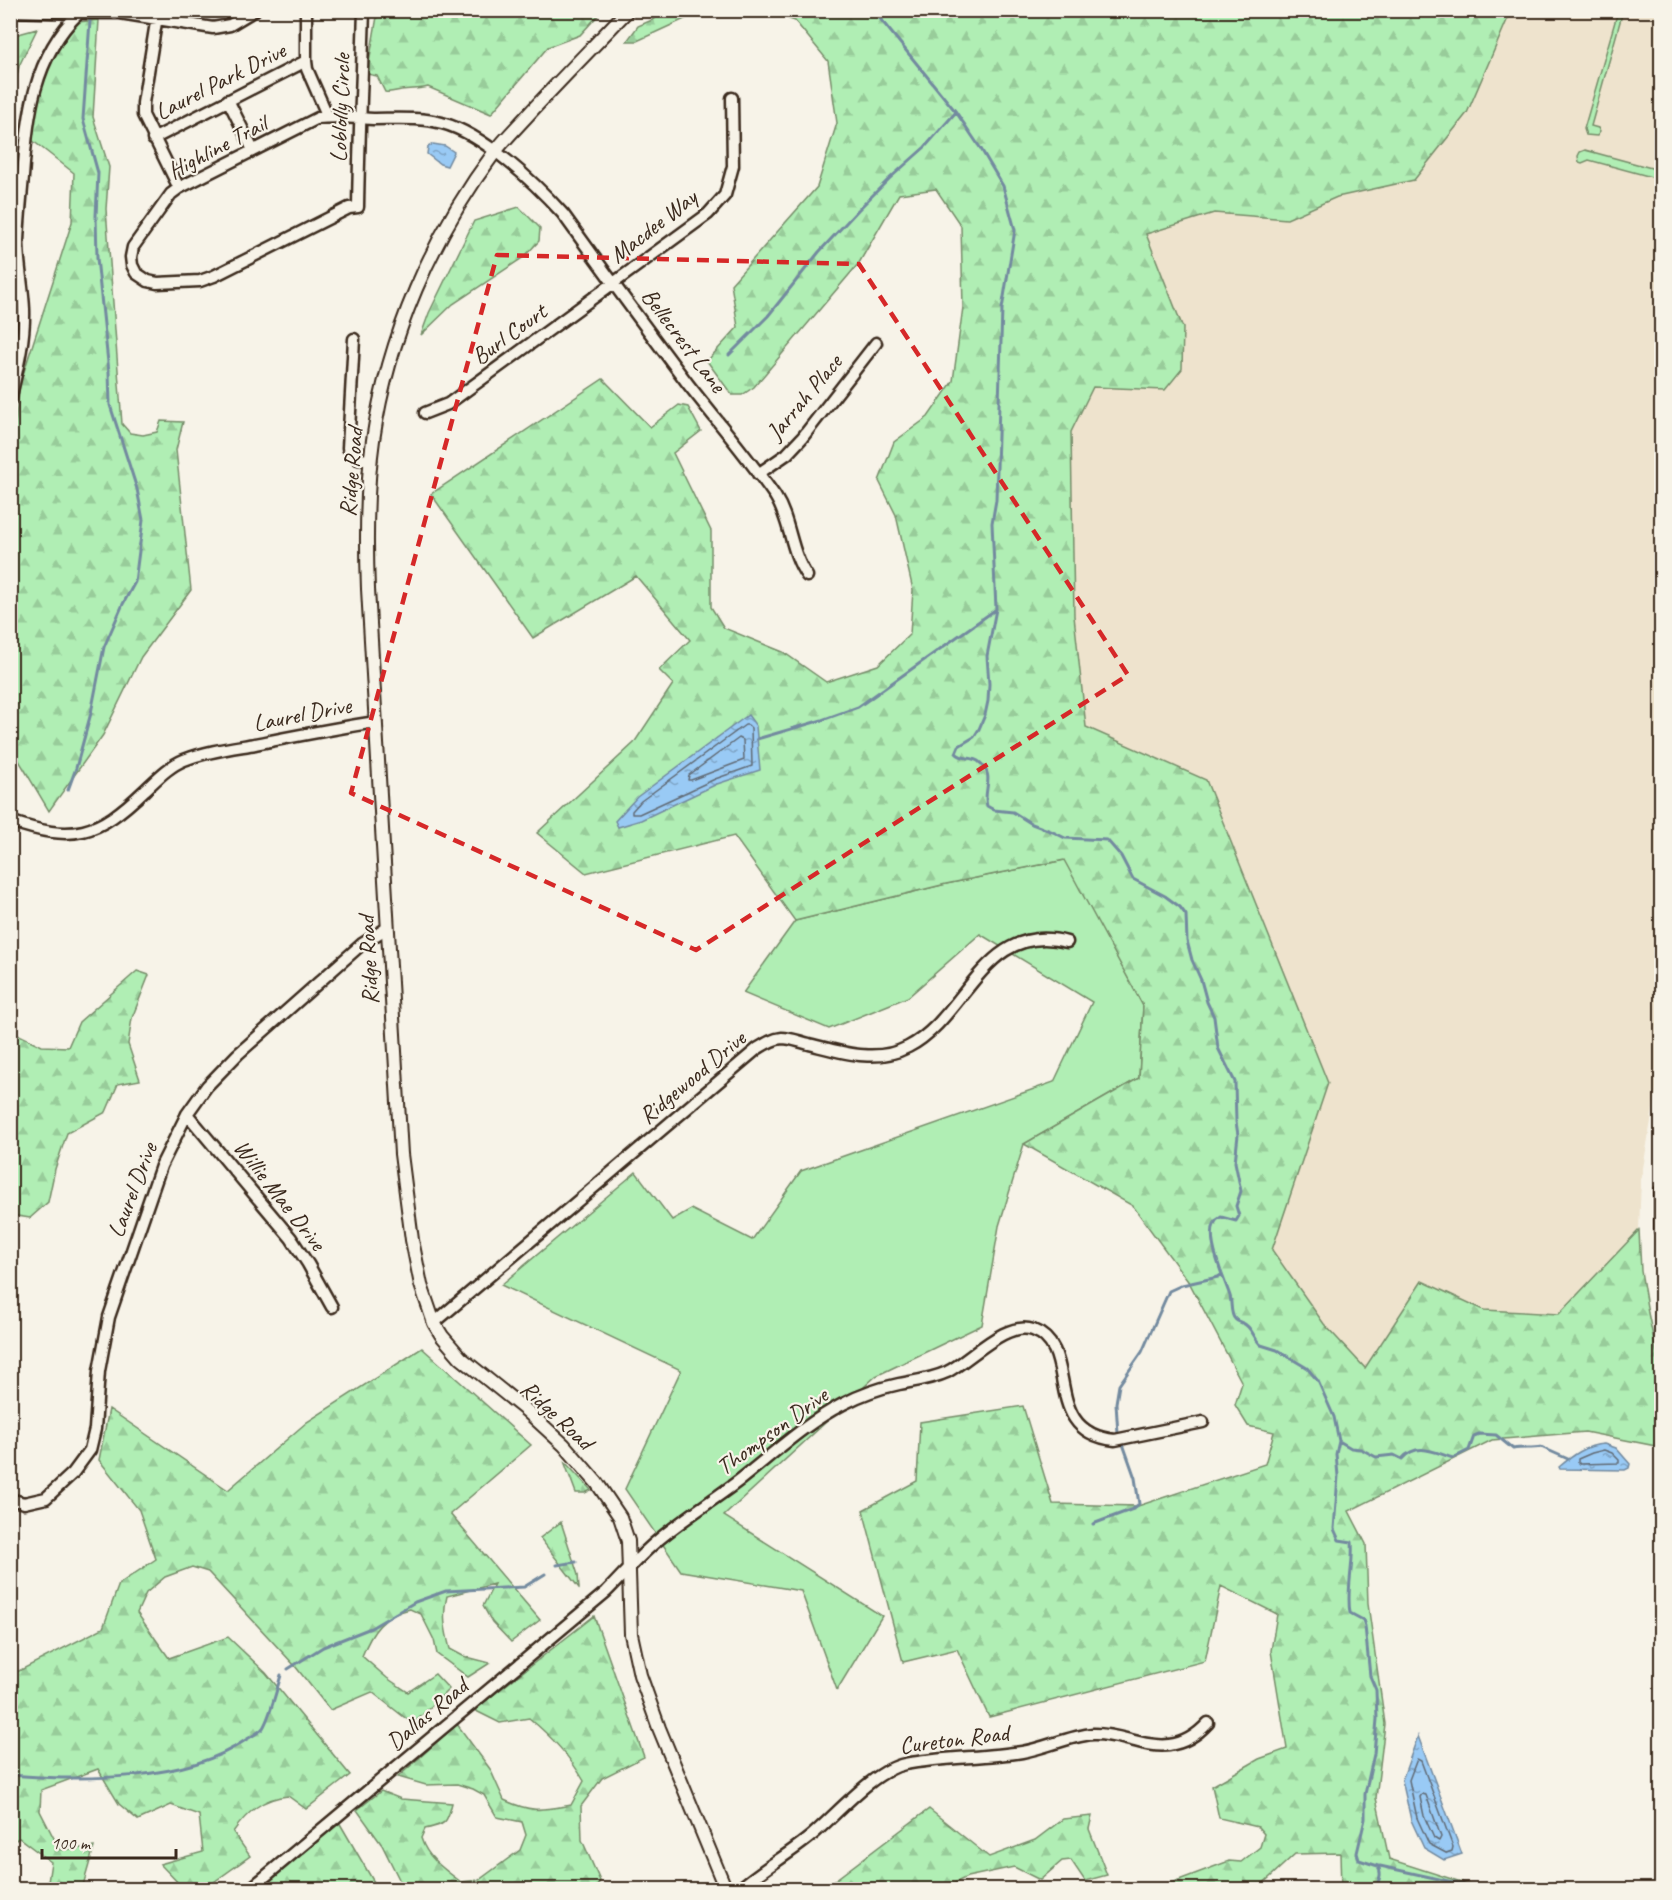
<svg xmlns="http://www.w3.org/2000/svg" width="1672" height="1900" font-family="Caveat,sans-serif">
  <style>
    .built { fill: #eee3cd }
    .green { fill: #b0eeb4; stroke: #768c69; stroke-width: 1.5 }
    .forest { fill: url(#forest-firs); stroke: #768c69; stroke-width: 1.5 }
    .water { fill: url(#water-ripples); stroke: #738a9f; stroke-width: 1.5 }
    .lines { fill: none; stroke-linecap: round; stroke-linejoin: round }
    .shore { stroke: #616a74; stroke-width: 1.5 }
    .stream { stroke: #738a9f; stroke-width: 3 }
    .minor-casing { stroke: #3b2a1e; stroke-width: 15 }
    .tertiary-casing { stroke: #3b2a1e; stroke-width: 16 }
    .secondary-casing { stroke: #3b2a1e; stroke-width: 18 }
    .minor { stroke: #f7f3e8; stroke-width: 10 }
    .tertiary { stroke: #f7f3e8; stroke-width: 12 }
    .secondary { stroke: #f7f3e8; stroke-width: 14 }
    .marked { fill: none; stroke: #d62828; stroke-width: 4.5; stroke-dasharray: 12 8; stroke-linejoin: round }
    .labels { text-anchor: middle; stroke-width: 4.5; stroke-linejoin: round; paint-order: stroke }
    .street-label { font-size: 24px; fill: #3b2a1e; stroke: #f7f3e8 }
  </style>
  <defs>
    <pattern id="forest-firs" width="22" height="20" patternUnits="userSpaceOnUse" patternTransform="scale(1.5)"><rect width="22" height="20" fill="#b0eeb4"/><path d="M5 1l3.5 6h-7zM16 11l3.5 6h-7z" fill="#98cc9a"/></pattern>
    <pattern id="water-ripples" width="26" height="14" patternUnits="userSpaceOnUse" patternTransform="scale(1.5)"><rect width="26" height="14" fill="#99caf5"/><path d="M2 4q2-2 4 0t4 0M15 11q2-2 4 0t4 0" fill="none" stroke="#7ea4c6"/></pattern>
  </defs>
  <rect width="100%" height="100%" fill="#f7f3e8"/>
  <filter id="ink" filterUnits="userSpaceOnUse"><feTurbulence type="fractalNoise" baseFrequency=".0167" numOctaves="2"/><feDisplacementMap in="SourceGraphic" scale="12" xChannelSelector="R" yChannelSelector="G"/><feConvolveMatrix kernelMatrix="1 2 1 2 8 2 1 2 1" color-interpolation-filters="sRGB"/></filter>
  <g filter="url(#ink)">
    <path class="built" d="M1511,11h150v1062l-5,18 -15,89 -2,50 -80,84 -75,-4 -62,-29 -57,87 -41,-44 -52,-74 56,-167 -122,-303 -120,-53 -12,-111 -3,-184 22,-45 72,3 18,-62 -37,-94 68,-21 73,6 50,-22 77,-17 53,-67z"/>
    <path class="green" d="M1618,11h5l-32,115 7,2 2,4 -3,4 -11,-1 -2,-6z
      M1585,150l70,19 4,4v6l-70,-19 -7,3 -3,-1 -1,-6 2,-4z
      M1065,860l78,146 -4,72 -115,66 -25,82 -17,99 -106,51 -152,140 158,100 -45,74 -36,-99 -120,-20 -56,-82 56,-119 -180,-85 135,-113 36,48 19,-11 61,31 49,-69 253,-89 38,-80 -112,-68 -72,63 -79,32 -86,-36 52,-72 151,-37z"/>
    <path class="forest" d="M378,11v-1l224,1 -22,24 -32,12 -57,67 -63,-27c-10,3 -18,1 -27,3 -6,1 -9,3 -16,2l-8,-16 -10,-2z
      M664,11h38l-65,30h-10l11,-15 14,-6z
      M767,11h744l-44,102 -53,67 -77,17 -50,22 -73,-6 -68,21 37,94 -1,41 -17,21 -72,-3 -22,45 3,184 12,111 120,53 122,303 -56,167 52,74 41,44 57,-87 62,29 75,4 80,-84 2,41 7,42 13,60v74l-76,-15 -93,8 -143,71 17,33 2,60 17,120 -9,74 13,61 94,30h-142l-1,-36 -45,1 -38,35h-102l74,-28 12,1 19,-15 4,-13 -6,-7 -39,-9 -7,-32 47,-27 28,-10 -16,-98 6,-37 -56,-28 -16,75 -216,56 -32,-68 -54,13 -40,-152 54,-29 3,-59 103,-16 30,98 85,2 127,-42 9,-32 -26,-6 -13,-21 7,-22 -52,-99 -57,-78 -109,-62 115,-66 4,-72 -79,-146 -118,24 -151,37 -61,-85 -148,37 -49,-40 97,-90 39,-59 -14,-14 31,-30 -54,-64 -103,62 -102,-144 172,-115 47,48 29,-22 9,2 13,24 -28,22 38,78v76l13,21 59,24 43,30 52,-17 32,-31 3,-44 -17,-75 -17,-34 15,-39 34,-25 25,-36 10,-74 -2,-81 -25,-37 -37,5 -40,69 -105,124 -12,8h-10l-25,-34 31,-34 -7,-43 86,-97 20,-64 -9,-62 -33,-40z
      M99,20l-6,97 16,50 -3,42 16,215 8,9 13,2 14,-3 4,-11 22,1 -7,28 15,140 -50,67 -38,78 -54,76 -38,-64v-290l9,-73 52,-162 2,-49 -46,-36 6,-30 19,-51 24,-34z
      M37,29l-18,37 -8,39v-69z
      M519,207l21,21 -1,13 -15,16 -71,47 -32,31 8,-22 45,-92z
      M137,971l12,4 -17,43 -4,26 12,36 -22,4 -12,28 -39,21 -12,36 -7,33 -18,16 -19,-3v-183l4,1 27,13 26,1 11,-25z
      M422,1348l109,97 -81,69 90,106 -29,22 -19,-20 -9,-16 11,-22 -47,12c-5,19 -2,34 3,53l13,7 27,7 -22,14 -31,-23 -3,-14 -13,-26 -11,-5c-27,6 -38,22 -48,47l25,22 21,14 27,-18 14,15 -36,35 -41,-32 -42,18 -35,-44 -87,-94 -16,-5 -27,10 -19,16 -9,20 32,45 59,-21 38,36 84,102 -44,34 -18,-13c-25,2 -41,16 -55,36l17,24 -46,33h-20l-24,-25 43,-12 -4,-37 -28,-10 -33,15 -19,-16 -21,-35 -57,21 -1,21 20,39 34,-3 -12,42h-35l4,-27 -32,-24 -8,5v-172l4,2 88,-45 16,-44 37,-25 -17,-49 -40,-50 10,-51 119,81 79,-68z
      M564,1461l27,29 -6,3h-9z
      M561,1522l17,53 1,13 -39,-50z
      M594,1616l50,141 -42,21 -21,28 1,34 18,41 -5,8 -172,1 -2,-3 -17,2 -22,-44 -25,-35 24,-19 20,8 51,4c-5,21 -6,21 -27,26l-4,9c6,20 24,32 40,44l18,-2 41,-30 6,-15 -4,-13 -25,-5 -13,-22 -11,-6 -16,-5 -31,1 -28,-8 59,-53 33,45 14,31c28,13 38,10 67,5l13,-24c-15,-26 -33,-45 -55,-63l-29,5 -26,-13z
      M929,1809l60,48 46,-17 28,-21 29,-3 -3,13 18,46 -22,6 -14,-21 -9,1 -22,19 -26,-13 -47,10 -25,12h-119z
      M339,1822l39,67 -120,1z"/>
    <path class="water" d="M433,144l12,2 9,6 -7,14 -7,-2 -13,-10 1,-7z
      M748,715l8,11 4,44 -43,14 -76,36 -23,7 -3,-6 22,-24z
      M1604,1444l12,4 14,16 -1,4 -4,2 -65,-1 -1,-2c13,-11 27,-22 45,-23z
      M1418,1736l44,118 -18,6 -20,-12 -13,-28 -9,-40z"/>
    <g class="lines">
      <path class="shore" d="M745,725h3l3,3 1,38 -37,13 -76,35h-7v-3l9,-10z
        M739,738l4,2 1,20 -53,20h-3l1,-5z
        M1604,1450l8,3 7,7v3l-39,1 -2,-2v-3l14,-6z
        M1417,1759l4,2 32,86 -1,4 -6,2 -17,-9 -12,-26 -8,-38z
        M1422,1794l4,1 15,42 -2,4 -5,-3 -10,-22 -4,-19z"/>
      <path class="stream" d="M873,10l83,102 25,37 22,37 12,44 -13,79 -6,191 -4,23 4,86 -9,47 2,28 -1,17 -3,14 -6,14 -5,8 -15,9 -3,7c6,7 14,3 22,8 19,14 4,30 9,45l7,4 19,2 19,12 21,8 12,6 42,2 14,16 12,23 32,17 15,11 6,8 1,26 5,19 9,20 6,22 7,15 4,31 17,34 1,40 2,13 -3,27 6,29 -5,15 3,10 -3,5 -15,-4c-22,10 4,63 9,79 2,7 0,18 5,23 3,4 9,3 12,7 6,5 8,14 14,19l16,5 30,18 11,13 16,36 5,24 -3,13 2,22 -4,53 5,11 13,2c2,24 -6,47 -2,71l13,7 2,6 5,50 6,14 1,29 -3,35 -9,40v25l-8,34 2,7 19,6c5,9 0,15 -3,24
        M729,355l39,-39 51,-64 39,-42 31,-31 36,-32 31,-35
        M757,739l65,-19 36,-13 137,-97
        M68,790l8,-22 15,-55 13,-66 19,-43 12,-22 8,-62 -6,-31 -27,-84 -1,-33 -12,-114 -1,-42 2,-43 -15,-54 7,-98
        M1118,1434l-2,-31 3,-18 23,-33 27,-61 13,-6 36,-8 3,-2
        M1339,1441l12,7 10,1 15,8 18,-2 8,4c15,-17 32,-7 51,-1l16,-8 5,-14 5,-2 17,1 17,14c10,-2 18,0 28,-2l27,12
        M1093,1524l40,-15 6,-5 -4,-26 -12,-34
        M557,1565l19,-3
        M288,1669l35,-22 48,-19 44,-26 31,-11 78,-4 21,-13
        M10,1775c69,6 176,7 234,-34 6,-4 15,-8 19,-13 7,-11 14,-39 18,-53
        M1380,1866l109,24"/>
      <g class="minor-casing">
        <path id="minor" d="M158,10l-15,93v12l36,73
          M306,10v51l1,8 21,48
          M364,10c-2,66 -5,131 -6,197l-9,1 -135,68 -14,5 -43,2 -9,-2 -12,-8 -4,-8 -1,-8 2,-10 38,-53 8,-6 139,-70c18,-2 37,0 55,1 22,0 48,-2 69,4 42,11 93,60 121,91 41,57 83,114 125,170 29,37 60,73 87,112 16,25 15,56 32,80
          M10,11l69,2
          M228,100l25,50
          M153,139l153,-78
          M354,339l-6,109 10,11 13,1
          M10,400c7,-30 15,-60 14,-91 -1,-22 -6,-45 -6,-68 1,-21 3,-43 5,-64 4,-59 10,-120 56,-164h41l93,15 17,-3 25,-15
          M425,413l23,-9 260,-190 17,-19 8,-29 -1,-68
          M758,474l29,-20 15,-16 74,-95
          M10,821c63,22 87,15 135,-31 12,-11 24,-24 39,-30 23,-9 48,-12 71,-16 41,-8 81,-16 121,-22
          M187,1114l104,124 17,26 24,43
          M434,1323l323,-274c8,-5 15,-10 25,-11 9,0 18,4 27,6 32,8 67,20 99,3 59,-30 76,-127 159,-105
          M10,1499l14,4 22,-5 27,-25 17,-23 5,-21 4,-58 10,-54 52,-151 26,-52 20,-28 31,-32 124,-110 25,-16
          M249,1890l357,-298c17,-17 33,-36 51,-51 27,-23 57,-41 84,-62 33,-26 65,-56 102,-75 17,-9 37,-16 56,-20 16,-3 33,-5 48,-12 24,-12 59,-52 86,-42 49,18 6,102 82,110l88,-18
          M738,1890c23,-20 50,-35 73,-54 25,-21 63,-66 94,-72 38,-7 78,-6 117,-12 24,-4 47,-16 71,-18 26,-1 51,14 76,11 16,-2 29,-11 39,-22"/>
      </g>
      <g class="tertiary-casing">
        <path id="tertiary" d="M628,10c-34,36 -68,70 -101,106 -11,12 -23,24 -33,37 -62,83 -106,184 -121,287 -7,50 -7,99 -5,149l33,565 11,86 9,45 13,38 8,13 19,22 66,53 37,34 33,38 23,34 8,24 3,93 9,41 19,53 67,162"/>
      </g>
      <g class="secondary-casing">
        <path id="secondary" d="M1662,1191v40"/>
      </g>
      <use href="#minor" class="minor"/>
      <use href="#tertiary" class="tertiary"/>
      <use href="#secondary" class="secondary"/>
    </g>
  </g>
  <path class="marked" d="M497,255l362,9 269,411 -432,275 -345,-157z"/>
  <g class="labels">
    <g class="street-label">
      <text transform="translate(220 81) rotate(-27)" y="8">Laurel Park Drive</text>
      <text transform="translate(340 108) rotate(-88)" y="8">Loblolly Circle</text>
      <text transform="translate(217 147) rotate(-28)" y="8">Highline Trail</text>
      <text transform="translate(653 226) rotate(-38)" y="8">Macdee Way</text>
      <text transform="translate(509 334) rotate(-36)" y="8">Burl Court</text>
      <text transform="translate(684 340) rotate(53)" y="8">Bellecrest Lane</text>
      <text transform="translate(804 397) rotate(-50)" y="8">Jarrah Place</text>
      <text transform="translate(351 472) rotate(-85)" y="8">Ridge Road</text>
      <text transform="translate(302 714) rotate(-11)" y="8">Laurel Drive</text>
      <text transform="translate(368 960) rotate(-93)" y="8">Ridge Road</text>
      <text transform="translate(692 1077) rotate(-40)" y="8">Ridgewood Drive</text>
      <text transform="translate(132 1190) rotate(-69)" y="8">Laurel Drive</text>
      <text transform="translate(280 1195) rotate(52)" y="8">Willie Mae Drive</text>
      <text transform="translate(557 1415) rotate(43)" y="8">Ridge Road</text>
      <text transform="translate(772 1431) rotate(-36)" y="8">Thompson Drive</text>
      <text transform="translate(427 1714) rotate(-40)" y="8">Dallas Road</text>
      <text transform="translate(954 1739) rotate(-7)" y="8">Cureton Road</text>
    </g>
  </g>
  <rect width="1672" height="1900" fill="none" stroke="#f7f3e8" stroke-width="36"/>
  <rect x="18" y="18" width="1636" height="1864" fill="none" stroke="#3b2a1e" stroke-width="2" filter="url(#ink)"/>
  <path d="M42 1849v9h134v-9" fill="none" stroke="#3b2a1e" stroke-width="3"/>
  <text x="51" y="1849" font-size="18" fill="#3b2a1e" stroke="#f7f3e8" stroke-width="4.5" paint-order="stroke">100 m</text>
</svg>
